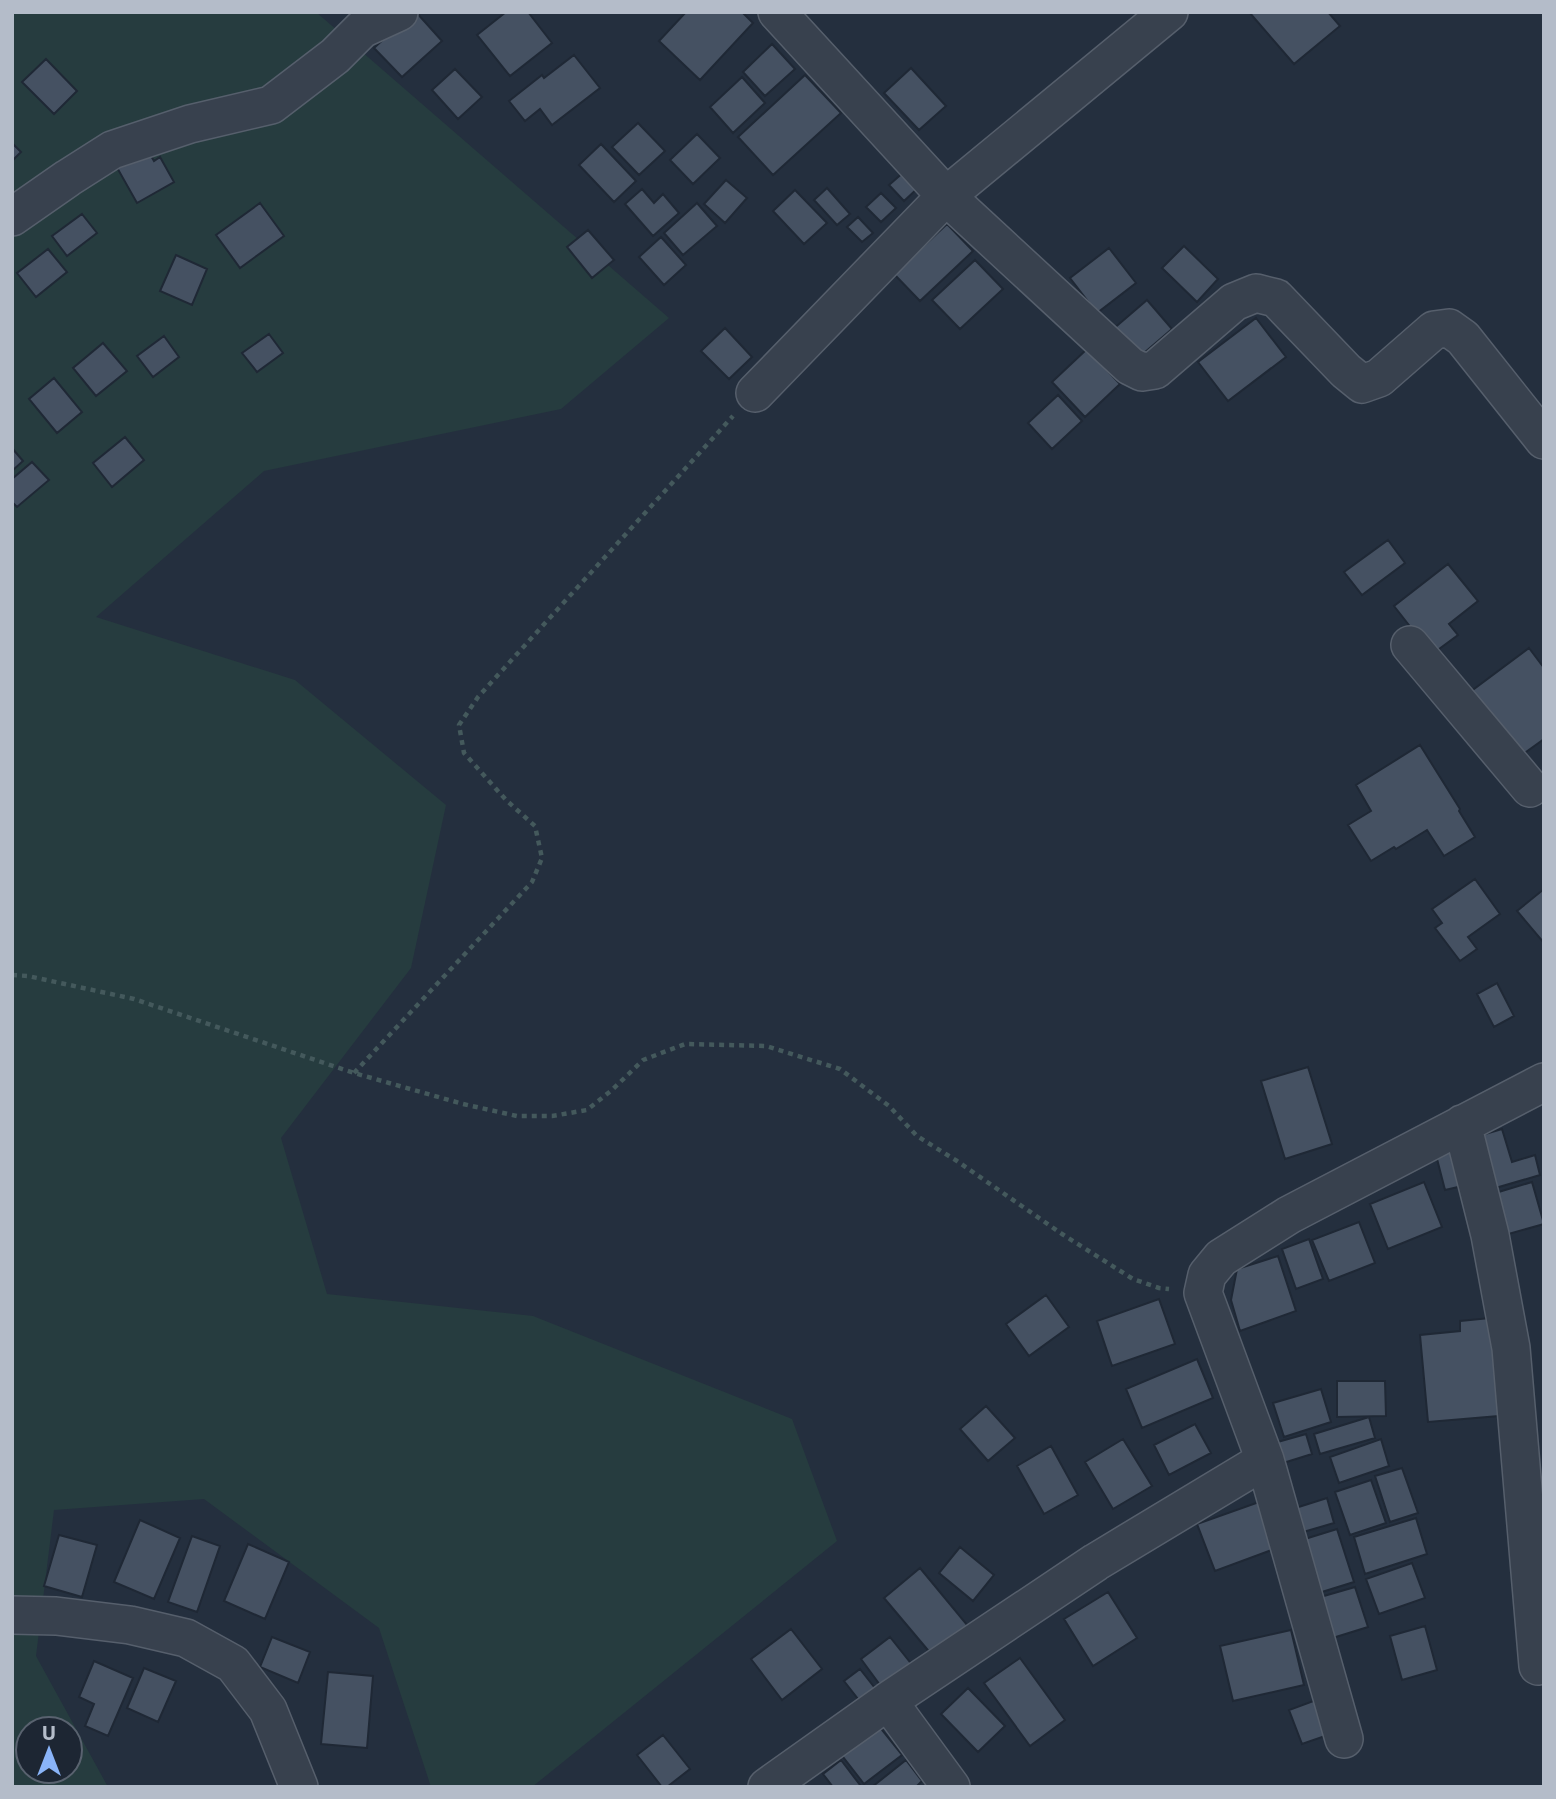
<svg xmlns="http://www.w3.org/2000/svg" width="1556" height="1799" font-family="Commissioner,sans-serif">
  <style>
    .green { fill: #263c3f; fill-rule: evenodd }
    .building { fill: #455162; stroke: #1f2835; stroke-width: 2 }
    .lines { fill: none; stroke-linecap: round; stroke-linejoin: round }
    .minor-casing { stroke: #565f6c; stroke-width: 40 }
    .path { stroke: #44595c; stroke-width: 4.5; stroke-dasharray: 5 5; stroke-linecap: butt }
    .minor { stroke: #38414e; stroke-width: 37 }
  </style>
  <rect width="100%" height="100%" fill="#242f3e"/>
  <path class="green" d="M12,12h304l353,306 -108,91 -297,62 -168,146 199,63 151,125 -35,163 -130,170 46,156 206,22 259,103 45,122 -305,246h-101l-52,-159 -175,-129 -150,11 -18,146 72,131h-96zM28,1729h42v42h-42z"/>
  <path class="building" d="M413,12h3l26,29 -40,36 -28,-29z
    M506,12h22l24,31 -42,33 -33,-41z
    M686,12h56l11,11 -53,57 -41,-39z
    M1249,12h79l12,14 -46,38z
    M772,44l23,25 -30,27 -22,-24z
    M574,55l26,33 -48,37 -12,-16 -15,12 -16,-20 33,-26 2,3z
    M46,59l31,32 -23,23 -32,-32z
    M911,68l35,38 -27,24 -35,-37z
    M455,69l27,28 -24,22 -26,-29z
    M805,75l36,38 -68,62 -35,-38z
    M742,77l23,26 -32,30 -23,-26z
    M638,123l27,28 -26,24 -27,-28z
    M697,134l23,24 -27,26 -23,-24z
    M12,143l9,9 -9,9z
    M601,144l35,37 -22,21 -35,-37z
    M146,147l8,14 6,-4 14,25 -37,21 -22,-39z
    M905,171l14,16 -15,14 -15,-16z
    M726,180l21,18 -22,25 -21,-19z
    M827,188l23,26 -13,11 -23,-25z
    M642,189l12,14 9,-9 16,19 -26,23 -28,-32z
    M795,190l32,33 -23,21 -31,-33z
    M881,193l15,15 -15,14 -15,-15z
    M260,203l24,33 -44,32 -24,-33z
    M697,203l20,23 -34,29 -19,-22z
    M82,214l15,19 -30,23 -15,-20z
    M858,217l15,16 -11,9 -15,-15z
    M947,224l26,27 -53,50 -26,-27z
    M588,230l26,30 -22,18 -25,-31z
    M661,237l25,28 -22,20 -25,-28z
    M1184,246l34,33 -21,23 -35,-34z
    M1109,248l27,35 -39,30 -27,-35z
    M48,249l19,23 -31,25 -19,-24z
    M176,255l31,14 -15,36 -32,-14z
    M975,260l28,29 -43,40 -28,-29z
    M1147,300l25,29 -35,30 -25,-29z
    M1256,318l30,39 -58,44 -30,-39z
    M725,328l27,29 -23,22 -28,-28z
    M269,334l14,19 -26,19 -15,-19z
    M164,336l15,21 -26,20 -16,-21z
    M103,343l24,28 -31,25 -23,-28z
    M1087,349l33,35 -35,33 -33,-35z
    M54,378l28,34 -25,21 -28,-34z
    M1058,395l24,26 -30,28 -24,-26z
    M125,437l19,23 -32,27 -19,-24z
    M12,448l11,13 -11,10z
    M32,462l17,18 -32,27 -5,-5v-23z
    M1388,540l17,23 -43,32 -18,-23z
    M1448,564l30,37 -29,23 9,11 -23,17 -12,-9 -29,-37z
    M1529,648l15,20v71l-33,24 -49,-65z
    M1420,745l40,64 -1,2 16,26 -31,19 -17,-26 -31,19 -2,-2 -23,14 -23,-36 23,-14 -15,-26z
    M1475,879l25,35 -32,23 9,12 -17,12 -25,-33 7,-5 -10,-14z
    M1544,889v54l-27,-32z
    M1497,983l17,33 -20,11 -17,-33z
    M1308,1067l24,77 -47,15 -24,-78z
    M1502,1129l10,33 23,-7 5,20 -48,14 -17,-52z
    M1462,1149l9,35 -26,6 -9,-35z
    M1424,1182l18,45 -54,22 -18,-45z
    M1532,1182l12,42 -39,11 -13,-41z
    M1359,1222l16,41 -46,18 -17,-41z
    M1309,1239l14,40 -27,10 -14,-40z
    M1278,1256l18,55 -56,20 -9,-31 6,-31z
    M1046,1295l23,32 -40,29 -23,-32z
    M1159,1299l16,45 -63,22 -15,-45z
    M1490,1318l9,98 -71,6 -8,-87 40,-4v-10z
    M1197,1359l16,39 -71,30 -16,-39z
    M1337,1381h48l1,35 -49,1z
    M1321,1389l10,33 -47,15 -11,-34z
    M986,1406l29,32 -27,23 -28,-32z
    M1369,1417l6,21 -55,16 -6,-20z
    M1195,1424l16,29 -42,22 -15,-30z
    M1306,1434l6,20 -32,10 -6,-21z
    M1123,1439l29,47 -39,23 -28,-47z
    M1381,1439l8,27 -50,17 -9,-26z
    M1051,1446l27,49 -34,19 -27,-48z
    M1402,1468l16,45 -28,9 -15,-46z
    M1371,1480l15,43 -36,12 -15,-43z
    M1327,1498l7,25 -41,12 -7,-24z
    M1259,1502l18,46 -62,23 -18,-47z
    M1416,1518l11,36 -62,20 -11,-37z
    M140,1520l40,18 -26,61 -40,-17z
    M1337,1529l17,53 -45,14 -17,-53z
    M59,1535l38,10 -15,52 -38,-11z
    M192,1536l28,10 -23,66 -29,-10z
    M248,1544l41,18 -24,57 -41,-18z
    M960,1547l34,28 -21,26 -34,-28z
    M1412,1563l13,35 -46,16 -13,-35z
    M920,1568l48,58 -36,29 -48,-57z
    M1355,1587l13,40 -45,14 -13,-41z
    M1108,1592l29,46 -44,28 -29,-47z
    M1425,1626l12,44 -35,10 -12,-44z
    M791,1629l31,40 -40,31 -31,-41z
    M1291,1630l13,55 -71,16 -13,-55z
    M272,1637l38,15 -12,31 -38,-16z
    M890,1637l23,29 -30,23 -22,-30z
    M1020,1658l45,62 -35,26 -46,-63z
    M94,1661l39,17 -25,58 -23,-10 9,-22 -15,-7z
    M144,1668l32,13 -18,41 -31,-14z
    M860,1669l18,23 -16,12 -18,-23z
    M328,1672l45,4 -6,72 -46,-4z
    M968,1688l37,38 -27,26 -37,-38z
    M1316,1700l12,35 -26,9 -13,-34z
    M878,1725l24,30 -38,29 -24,-31z
    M663,1735l27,34 -23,18h-5l-25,-32z
    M841,1760l19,25 -2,2h-25l-10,-13z
    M906,1760l16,21 -6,6h-44z"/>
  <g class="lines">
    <g class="minor-casing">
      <path id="minor" d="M777,12l169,184 184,170 12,6 13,-2 79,-68 22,-9 20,5 70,73 16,13 17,-6 55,-48 15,-2 14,10 81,102
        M12,217l56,-39 44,-28 78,-26 81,-19 64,-49 27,-27 37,-17
        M755,393l191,-197 223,-184
        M1410,645l120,143
        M1462,1124l28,111 21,113 27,318
        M1265,1460l79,279
        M12,1615l44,1 74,9 56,13 47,26 35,46 31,77
        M767,1787l121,-86
        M951,1787l-63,-86 208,-139 169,-102 -62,-167 4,-18 14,-17 68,-43 255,-133"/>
    </g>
    <path class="path" d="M12,975l16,1 106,23 220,74 109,31 54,12h35l35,-6 25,-20 31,-30 42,-16 81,2 74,23 49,37 28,30 40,25 105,73 71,45 26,9 10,1
      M354,1073l178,-191 10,-24 -7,-32 -29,-26 -42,-47 -5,-28 19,-28 255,-281"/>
    <use href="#minor" class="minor"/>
  </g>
  <rect width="1556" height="1799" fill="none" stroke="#b4bcc9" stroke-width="28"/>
  <g transform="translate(49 1750)"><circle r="33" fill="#1d2633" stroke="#59626f" stroke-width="2"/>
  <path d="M0-5L12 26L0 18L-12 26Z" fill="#8ab4f8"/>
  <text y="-10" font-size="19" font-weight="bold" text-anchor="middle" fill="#b4bcc9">U</text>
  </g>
</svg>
